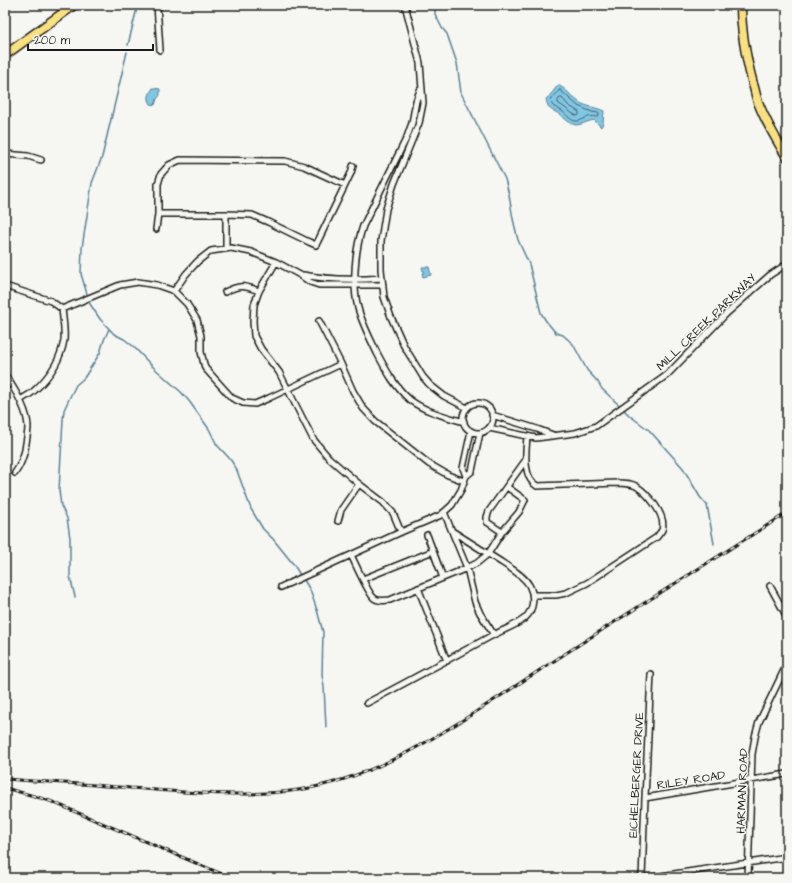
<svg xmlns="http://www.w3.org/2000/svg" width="792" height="883" font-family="'Architects Daughter',sans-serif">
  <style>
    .water { fill: #81c6e2; stroke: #598293 }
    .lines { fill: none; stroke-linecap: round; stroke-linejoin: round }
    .shore { stroke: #44606b; stroke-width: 1 }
    .stream { stroke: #598293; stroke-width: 1.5 }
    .street-casing { stroke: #1c1c1c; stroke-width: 8 }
    .primary-casing { stroke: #1c1c1c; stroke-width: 11 }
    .street { stroke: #f6f6f2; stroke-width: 5 }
    .primary { stroke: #f9e181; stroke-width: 8 }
    .rail-casing { stroke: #1c1c1c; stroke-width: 3 }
    .rail { stroke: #f6f6f2; stroke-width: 1.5; stroke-dasharray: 4.5; stroke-linecap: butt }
    .labels { text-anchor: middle; stroke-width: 3; stroke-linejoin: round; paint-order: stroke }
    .street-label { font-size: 12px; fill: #1c1c1c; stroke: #f6f6f2 }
  </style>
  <rect width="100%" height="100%" fill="#f6f6f2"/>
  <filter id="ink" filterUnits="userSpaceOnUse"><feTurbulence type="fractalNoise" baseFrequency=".025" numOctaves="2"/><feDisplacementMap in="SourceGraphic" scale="8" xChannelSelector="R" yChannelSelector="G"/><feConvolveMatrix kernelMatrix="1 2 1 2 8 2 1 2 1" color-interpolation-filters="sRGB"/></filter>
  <g filter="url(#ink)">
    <path class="water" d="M558,85c9,4 13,12 21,17 7,5 17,5 25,9l-1,12 -2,4 -7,-7c-6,1 -13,5 -18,5 -7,-1 -11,-7 -16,-10 -3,-3 -8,-4 -11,-7 -2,-3 -2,-6 -3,-9 5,-4 8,-9 12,-14z
      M153,88l7,1v6l-3,4 -2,6 -4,-1c-4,-6 -2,-10 2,-16z
      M422,267h7l2,8 -8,2 -1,-4h2v-2h-1z"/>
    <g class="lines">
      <path class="shore" d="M560,90l18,16 14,6 6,1 1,1v2l-2,1c-10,-3 -14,5 -22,4 -5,-1 -9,-7 -13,-10 -3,-2 -6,-3 -9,-5 -2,-2 -1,-3 -2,-6 4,-3 5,-8 9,-10z
        M560,98h2l6,7 11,7v3l-2,1c-7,-3 -12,-9 -19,-13v-2z"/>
      <path class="stream" d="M435,5v9l7,14 5,6 10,29 4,30 44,86 4,16 4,24 5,21 11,24 12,49 5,8 10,12 7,2 10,9 14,26 11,12 4,7 17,16
        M128,45l9,-37v-3
        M87,294l-6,-20 1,-26 10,-65 10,-26 25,-105
        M89,301l1,3 10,15 14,15 10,5 9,7 19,20 29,26 8,9 20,28 8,16 13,14 6,9 15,41 12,20 10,10 21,26 6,10
        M624,410l6,6 19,14 34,38 17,29 7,8 7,39
        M304,580l6,10 7,20 6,22 -1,43 2,12 2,40
        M75,597l-5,-21v-38l-3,-20 -6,-12 -2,-16 4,-70 1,-10 6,-13 6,-12 8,-7 16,-25 4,-13 5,-11"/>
      <g class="street-casing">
        <path id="street" d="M157,5l3,45
          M405,5l15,58 3,40 -4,20 -25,61 -8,25 -5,32v28l3,28 7,20 13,29 19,31 7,8 14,11 23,12
          M420,90l-4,11 -4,22 -5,14 -44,89c-8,23 -11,58 -5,82 4,15 12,30 19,45 9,17 18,34 33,47 16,12 35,16 54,22
          M5,154l23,2 13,4
          M158,214h68l26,1 16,7 41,20 7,3 35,-72 2,-7
          M226,214v35
          M156,229l2,-15v-30l3,-10 8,-9 11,-5 105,1 19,5 41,19
          M276,262l-17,29 -5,14 -1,16 1,15 7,13 18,23 34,67 16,19 30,26 24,18 10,11 8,19
          M303,275c26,5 53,5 79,3
          M5,286l46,15 11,8c1,10 3,21 2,31 -3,19 -15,37 -29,50 -4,4 -10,7 -15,10
          M174,291l12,-17 12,-13 13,-10 20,-3 20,4 25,10 24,13 10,7 9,3h64
          M225,292c14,-7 18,-7 34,-1
          M62,309l58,-24 18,-3 19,3 17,6 13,13 10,16 4,16v16l4,16 27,30 11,5 12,1 14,-6 72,-34
          M319,321l22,43 12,27 10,17 12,13 54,43 19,11 16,6
          M5,375c9,13 22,34 23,51 0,8 -2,16 -3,24 -3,10 -4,14 -10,23
          M463 418a15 15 0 1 1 30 0a15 15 0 1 1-30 0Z
          M492,415l45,14 16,6
          M489,428l47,10 39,-5 21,-7 71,-51 59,-61 44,-39 17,-11
          M527,436c-1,15 -5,41 10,50l80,-3c6,0 13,0 19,3 11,7 31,29 26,44 -1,2 -4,5 -5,7l-70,46 -21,10 -10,2h-23
          M466,476l-3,-8 8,-37
          M444,512l23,56 8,34 5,11 14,22
          M338,521l3,-11 18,-26
          M502,532l-15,-10v-5l2,-6 36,-50
          M427,535l16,43
          M351,555c4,8 18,40 23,43 4,4 11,2 16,2l77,-32 10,-5 11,-9 14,-22 17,-20 6,-12 -18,-13
          M363,579l70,-28
          M770,586l17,31
          M281,587l120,-55 40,-17 11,-10 9,-15 5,-14 6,-5 8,-38
          M418,588l29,73
          M367,703c42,-22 84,-45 126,-68 8,-4 26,-11 32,-17 9,-8 10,-22 4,-33 -6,-10 -19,-17 -28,-23 -16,-10 -33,-21 -49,-31
          M645,798l142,-24
          M642,878l3,-80 6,-124
          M647,878l140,-21
          M748,878l4,-124 3,-17 4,-15 28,-58"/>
      </g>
      <g class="primary-casing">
        <path id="primary" d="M741,5c0,27 5,53 12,79 2,6 3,13 5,18 7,18 19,39 29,55
          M5,55l69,-50"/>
      </g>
      <use href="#street" class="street"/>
      <use href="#primary" class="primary"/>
      <g class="rail-casing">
        <path id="rail" d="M5,779c42,3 83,5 125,9 55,4 112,10 168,2 66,-10 121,-42 176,-77 27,-17 53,-35 80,-52 77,-50 155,-99 233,-148
          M5,788l29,8 16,5 181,77"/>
      </g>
      <use href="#rail" class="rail"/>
    </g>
  </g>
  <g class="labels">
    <g class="street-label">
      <text transform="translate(706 322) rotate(-44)" y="4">MILL CREEK PARKWAY</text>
      <text transform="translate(636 775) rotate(-87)" y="4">EICHELBERGER DRIVE</text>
      <text transform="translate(691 780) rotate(-9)" y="4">RILEY ROAD</text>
      <text transform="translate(742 791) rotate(-88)" y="4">HARMAN ROAD</text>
    </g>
  </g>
  <rect width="792" height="883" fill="none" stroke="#f6f6f2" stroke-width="20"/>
  <rect x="10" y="10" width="772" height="863" fill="none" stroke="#1c1c1c" stroke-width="1.5" filter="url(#ink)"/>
  <path d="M28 44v6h125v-6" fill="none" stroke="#1c1c1c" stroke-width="2"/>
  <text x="34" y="44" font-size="12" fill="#1c1c1c" stroke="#f6f6f2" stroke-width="3" paint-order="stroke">200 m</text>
</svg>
